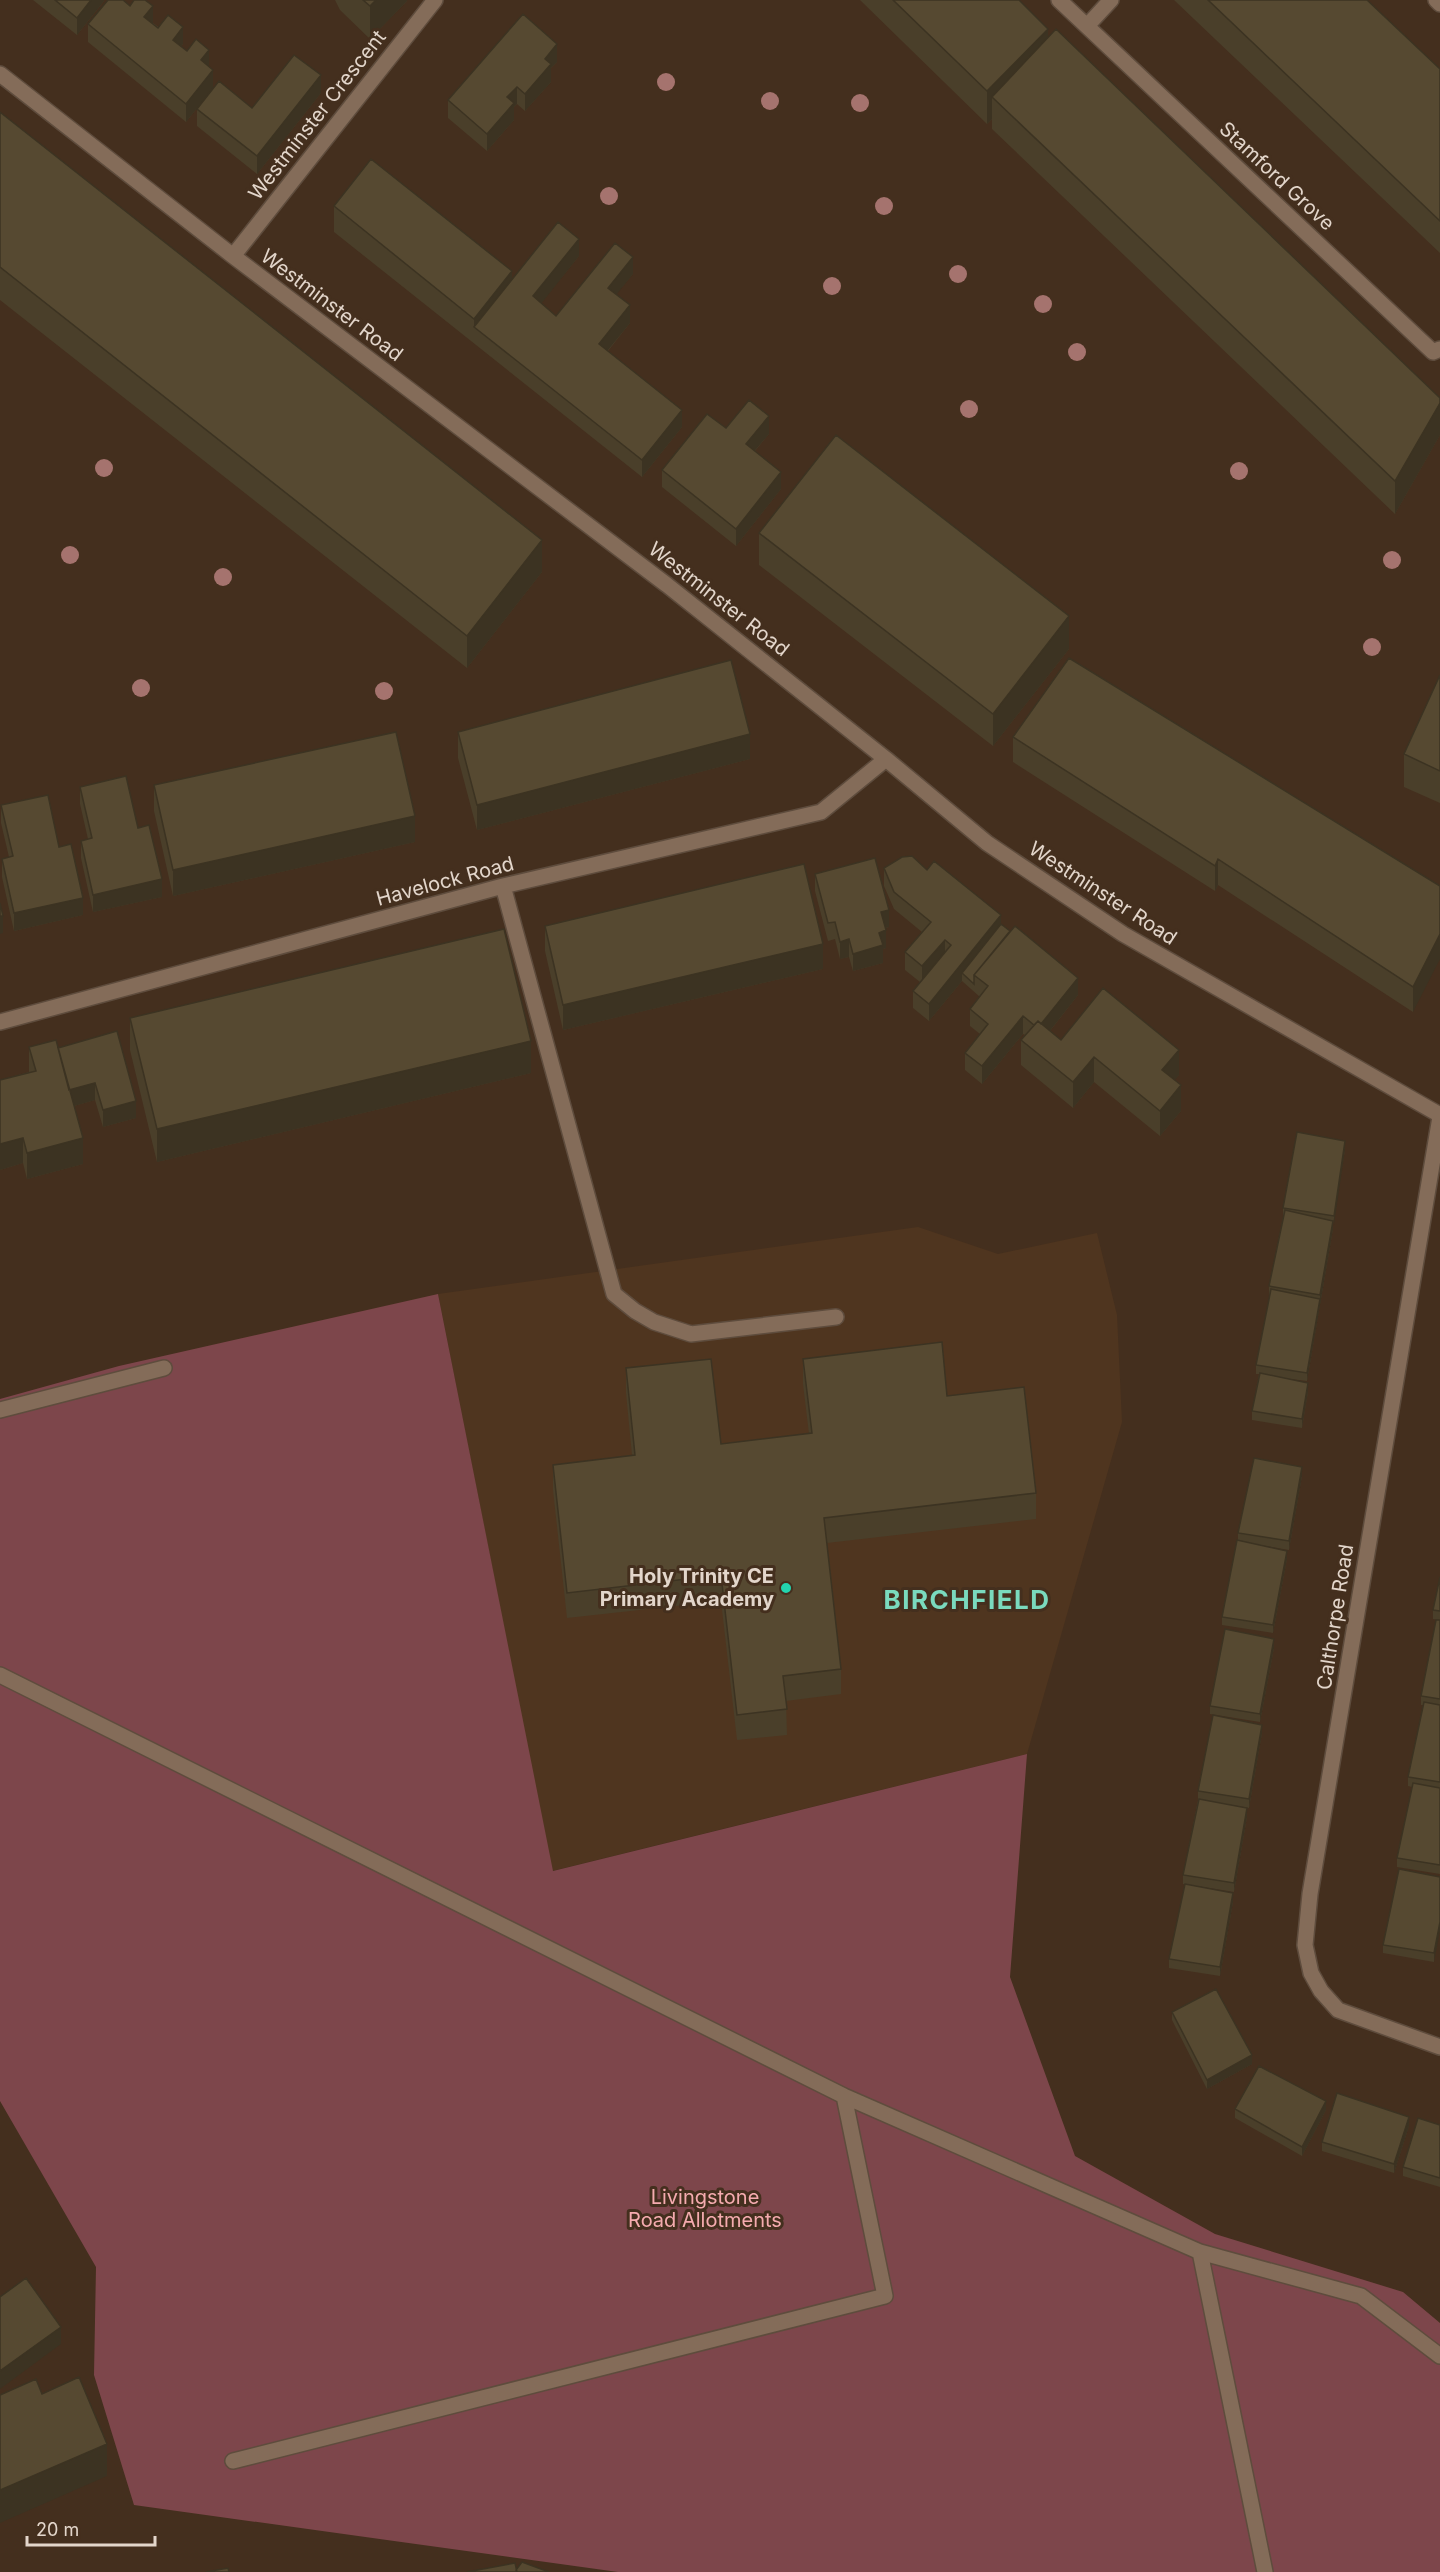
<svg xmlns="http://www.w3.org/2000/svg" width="1440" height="2572" font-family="Inter,sans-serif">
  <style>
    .built { fill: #4f351f }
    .green { fill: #7d464b }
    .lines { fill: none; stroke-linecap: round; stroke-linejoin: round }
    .minor-casing { stroke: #5e4c3d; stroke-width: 18 }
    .minor { stroke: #846c59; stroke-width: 15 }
    .tree { fill: #a5736e }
    .wall { fill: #4a3f2a }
    .shaded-wall { fill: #3c3322 }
    .building { fill: #564931; stroke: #3c3322; stroke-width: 1.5 }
    .poi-dot { fill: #23d5af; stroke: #442f1e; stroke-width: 2 }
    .labels { text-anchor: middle; stroke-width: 6; stroke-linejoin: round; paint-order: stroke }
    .street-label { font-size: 20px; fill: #e3d6cb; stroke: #442f1e }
    .poi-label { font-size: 20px; font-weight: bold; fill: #e3d6cb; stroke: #442f1e; text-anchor: end }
    .park-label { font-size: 20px; fill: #f5abaf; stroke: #442f1e }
    .district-label { font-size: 26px; font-weight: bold; letter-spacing: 1.5px; fill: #7adabe; stroke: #442f1e }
  </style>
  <rect width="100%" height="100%" fill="#442f1e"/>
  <path class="built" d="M918,1227l80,27 99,-21 20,82 5,107 -95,332 -475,117 -114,-577z"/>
  <path class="green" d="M438,1294l115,577 474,-117 -17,223 65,179 140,78 188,58 37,31v249h-822l-484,-67 -40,-130 2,-108 -96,-166v-702l119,-33z"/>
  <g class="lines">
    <g class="minor-casing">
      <path id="minor" d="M1059,0l374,352 7,-3
        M1436,0l4,4
        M1087,26l24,-26
        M0,74l233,182 434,329 219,174 101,84 136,91 317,181
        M233,256l202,-256
        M503,886l111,408 21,17 19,11 37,12 145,-17
        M0,1022l503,-136 318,-74 65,-53
        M1440,1117l-130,777 -5,51 6,28 10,18 17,19 102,37
        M0,1410l164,-42
        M0,1675l844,421 356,156 161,44 79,60
        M1200,2252l65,320
        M233,2461l652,-165 -41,-200"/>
    </g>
    <use href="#minor" class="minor"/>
  </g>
  <g class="tree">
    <circle cx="666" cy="82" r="9"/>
    <circle cx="770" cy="101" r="9"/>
    <circle cx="860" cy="103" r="9"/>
    <circle cx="609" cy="196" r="9"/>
    <circle cx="884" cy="206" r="9"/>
    <circle cx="958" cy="274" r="9"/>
    <circle cx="832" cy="286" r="9"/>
    <circle cx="1043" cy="304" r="9"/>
    <circle cx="1077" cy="352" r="9"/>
    <circle cx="969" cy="409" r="9"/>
    <circle cx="104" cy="468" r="9"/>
    <circle cx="1239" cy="471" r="9"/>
    <circle cx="70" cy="555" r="9"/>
    <circle cx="1392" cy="560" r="9"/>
    <circle cx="223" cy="577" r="9"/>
    <circle cx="1372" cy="647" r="9"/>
    <circle cx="141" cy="688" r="9"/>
    <circle cx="384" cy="691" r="9"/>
  </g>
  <path class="wall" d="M33,0h71v1l-27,34z
    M335,0h72v1l-37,38 -30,-29z
    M860,0h159l29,37 392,361v37l-45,79 -403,-385v-10l-5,5z
    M1174,0h193l73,69v184z
    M153,23l30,21 -2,3 28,20 4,21 -27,34 -98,-80v-18z
    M557,62l-6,6v14l-26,29 -8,-7 -3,3v13l-27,31 -39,-33v-18z
    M321,93l-64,81 -60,-48v-17l55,-1z
    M0,112l542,460 -75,96 -467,-368z
    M334,206l178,73 67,-23 -38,47 15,13 77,-42 -17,20 14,29 -22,28 74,76 -40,50 -308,-245z
    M726,428l43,6 -14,17 26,38 -45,57 -74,-59v-17z
    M759,533l310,116 -76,97 -234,-181z
    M1440,675v128l-36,-16v-33z
    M458,732l292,27 -273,71 -19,-72z
    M1013,737l427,149 -27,126 -195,-127 -3,6 -202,-129z
    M154,785l261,57 -242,54 -19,-85z
    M80,787l58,41 24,69 -69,15 -12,-54v-17l7,-2 -8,-35z
    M1,805l58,42 24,68 -69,16 -12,-54v-18l7,-2 -8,-34z
    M884,868l43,2 74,54 77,71 -28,36 11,9 118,35 -5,5 7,31 -21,25 -66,-54 -21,26 -52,-43v-25l4,-5 -2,-1 -41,50 -17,-14v-17l15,-19 -10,-8v-17l10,-12 -18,-16 -33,40 -16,-13v-17l7,-9 -15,-12v-18l17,-20 -28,-23 -10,-23z
    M815,874l74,53 -3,1v20l-3,1v14l-30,8 -4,-14 -9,2 -5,-20 -7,2 -13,-50z
    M545,926l278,43 -260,61 -18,-79z
    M130,1018l401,55 -374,89 -27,-112z
    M29,1047l29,1 78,70 -33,9 -8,-27 -21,6 9,58 -56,15 -4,-16 -23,7v-90l29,-8z
    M1345,1150l-12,74v5l-26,152 -32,-4 33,15 -6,36 -50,-8v-9l7,-37h-3v-9l14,-70h-1v-9l14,-69v-9z
    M803,1359l144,37 89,97v26l-209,24 14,126v25l-55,7 1,34 -50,5 -16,-139 -154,17 -14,-128v-25l79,-10 -6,-62v-25l95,76 88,-10 -6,-50z
    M1302,1476l-13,74 -29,-5 27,14 -14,74 -51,-8v-8l16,-76v-8z
    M1440,1577v43l-7,-1v-9z
    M1440,1620v254l-43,-7v-9l15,-71 -4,-1v-9l15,-72h-2v-9z
    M1274,1648l-14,74 -50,-8v-8z
    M1262,1733l-13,75 -22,-4 20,13 -13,75 -37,-6 36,16 -13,74 -51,-8v-9l16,-75h-2v-9l15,-75v-9z
    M1440,1877l-6,85 -51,-9v-8z
    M1172,2012l80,52 -45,25 -35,-69z
    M1235,2109l91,1 -24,46 -67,-38z
    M1440,2125v62l-37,-11v-9z
    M1409,2126l-15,47 -72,-22v-9z"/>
  <path class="shaded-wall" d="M91,0h13v1l-27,34v-17z
    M376,0h31v1l-37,38v-33z
    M153,6v18l-9,-7z
    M183,27v17l-10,13v-17z
    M1048,29v32l-56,36v22l-5,5v-33z
    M557,44v18l-6,6v14l-26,29v-17l20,-35z
    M209,50v18l-8,-8z
    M213,70v18l-27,34v-18z
    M321,75v18l-64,81v-18z
    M517,87v17l-3,3v13l-27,31v-17l20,-37z
    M579,239v17l-46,58v-18z
    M633,257v17l-25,31v-17z
    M512,271v25l-38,31v-8z
    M630,305v18l-31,38v-17z
    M1440,403v32l-45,79v-33z
    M682,410v17l-40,50v-17z
    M769,416v18l-23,27v-17z
    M781,472v17l-45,57v-17z
    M542,540v32l-75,96v-32z
    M1069,616v33l-76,97v-32z
    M750,734v25l-273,71v-25z
    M415,816v26l-242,54v-26z
    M1218,859v26l-3,6v-25z
    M162,879v18l-69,15v-17z
    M83,898v17l-69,16v-18z
    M889,910v17l-8,2v-17z
    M1001,915v18l-39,40v8l-33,40v-17z
    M0,916h3v17l-3,1z
    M886,930v18l-3,1v14l-30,8v-17l26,-21z
    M1440,934v25l-27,53v-25z
    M849,939v18l-9,2v-17z
    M945,940v17l-23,27v-18z
    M823,944v25l-260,61v-25z
    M1078,978v17l-40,51v-18z
    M1023,1016v18l-41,50v-18z
    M531,1041v32l-374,89v-33z
    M1179,1050v25l-17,21v-26z
    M1094,1057v25l-21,26v-26z
    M95,1083v17l-28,8v-18z
    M1181,1085v26l-21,25v-25z
    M136,1101v17l-33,9v-17z
    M23,1138v25l-23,7v-26z
    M83,1138v26l-56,15v-26z
    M1345,1141v9l-11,75v-9z
    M1333,1221v8l-26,152v-8z
    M1308,1383v9l-6,36v-9z
    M1302,1467v9l-13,74v-9z
    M1287,1551v8l-14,74v-8z
    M1274,1639v9l-14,74v-8z
    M1262,1725v8l-13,75v-9z
    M1247,1808v9l-13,75v-9z
    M1233,1893v9l-13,74v-9z
    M1440,1922v9l-6,31v-9z
    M1252,2055v9l-45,25v-9z
    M1326,2101v9l-24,46v-9z
    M1409,2117v9l-15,47v-9z
    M61,2327v17l-61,45v-18z
    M107,2444v32l-107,47v-33z"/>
  <path class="building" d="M55,0h36l-14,18z
    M108,0h15l7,6 4,-6h11l8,6 -9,11 14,11 10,-13 15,12 -10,13 14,11 9,-12 13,11 -8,10 12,10 -27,34 -98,-80z
    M363,0h13l-6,6z
    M893,0h126l29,29 -61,62z
    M1208,0h159l73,69v152z
    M523,14l34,30 -12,15 6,5 -26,30 -8,-7 -10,10 7,6 -27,31 -39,-34z
    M1056,29l384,369v5l-45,78 -403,-384z
    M294,55l27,20 -64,81 -60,-47 22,-28 33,27z
    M0,112l542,428 -75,96 -467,-369z
    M371,159l141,112 -38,48 -140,-113z
    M558,222l21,17 -46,57 23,20 59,-73 18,14 -25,31 22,17 -31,39 83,66 -40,50 -168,-133z
    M749,400l20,16 -23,28 35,28 -45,57 -74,-59 45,-56 19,14z
    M836,435l233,181 -76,98 -234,-181z
    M1069,658l371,228v48l-27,53 -195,-128 -3,7 -202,-129z
    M731,660l19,74 -273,71 -19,-73z
    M1440,675v96l-36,-17z
    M396,732l19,84 -242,54 -19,-85z
    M126,776l12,52 11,-3 13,54 -69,16 -12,-54 11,-3 -12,-51z
    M48,795l11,52 12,-3 12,54 -69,15 -12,-54 11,-3 -12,-51z
    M912,856l15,14 7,-9 67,54 -72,89 -16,-13 38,-46 -6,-5 -23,26 -17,-14 26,-30 -37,-30 -10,-24 18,-11z
    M875,858l14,52 -8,2 5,18 -7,3 4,12 -30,9 -4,-15 -9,3 -5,-20 -7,1 -13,-49z
    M804,864l19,80 -260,61 -18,-79z
    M0,903l3,13h-3z
    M1001,924l9,7 -36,44v9l-12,-11z
    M1015,926l63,52 -37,46 -3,-3 -4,4 -11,-9 -41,50 -17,-13 23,-29 -18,-15 18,-23 -14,-11z
    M504,929l27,112 -374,88 -27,-111z
    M1103,988l76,62 -17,20 19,15 -21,26 -66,-54 -21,25 -52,-42 17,-19 23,19z
    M117,1031l19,70 -33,9 -8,-27 -26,7 -11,-42z
    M56,1040l27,98 -56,15 -4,-15 -23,6v-64l36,-9 -7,-24z
    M1297,1132l48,9 -11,75 -51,-8z
    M1285,1210l48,11 -13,74 -51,-9z
    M1271,1289l49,10 -13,74 -51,-8z
    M942,1342l5,54 77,-9 12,106 -212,25 17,151 -58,7 4,33 -50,6 -16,-140 -154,18 -14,-128 82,-10 -9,-87 85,-9 10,85 91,-11 -9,-74z
    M1260,1373l48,10 -6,36 -50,-8z
    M1254,1458l48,9 -13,74 -51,-8z
    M1237,1540l50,11 -14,74 -51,-8z
    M1440,1577v34l-7,-1z
    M1436,1620h4v79l-19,-3z
    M1225,1629l49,10 -14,75 -50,-8z
    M1424,1702l16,3v77l-32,-5z
    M1213,1715l49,10 -13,74 -51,-8z
    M1413,1783l27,5v77l-43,-7z
    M1199,1799l48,9 -13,75 -51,-8z
    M1399,1869l41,8v45l-6,31 -51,-8z
    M1185,1884l48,9 -13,74 -51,-8z
    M1216,1989l36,66 -45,25 -35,-68z
    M1259,2066l67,35 -24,46 -67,-38z
    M1337,2093l72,24 -15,47 -72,-22z
    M1418,2118l22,7v53l-37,-11z
    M26,2278l35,49 -61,44v-74z
    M79,2377l28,67 -107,46v-95l36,-16 6,15z
    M522,2562l27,10h-32l-1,-2z
    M515,2563l2,9h-50z
    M228,2568l1,4h-23z"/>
  <circle class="poi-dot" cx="786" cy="1588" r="6"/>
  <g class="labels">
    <g class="street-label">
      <text transform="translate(317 115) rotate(-52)" y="7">Westminster Crescent</text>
      <text transform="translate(1277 176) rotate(43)" y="7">Stamford Grove</text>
      <text transform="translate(332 305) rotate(37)" y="7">Westminster Road</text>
      <text transform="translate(719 599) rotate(38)" y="7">Westminster Road</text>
      <text transform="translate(445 881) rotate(-15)" y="7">Havelock Road</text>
      <text transform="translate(1103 893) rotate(33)" y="7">Westminster Road</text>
      <text transform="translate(1335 1617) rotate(-81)" y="7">Calthorpe Road</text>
    </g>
    <g class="poi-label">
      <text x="774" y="1583">Holy Trinity CE<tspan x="774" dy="23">Primary Academy</tspan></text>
    </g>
    <g class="park-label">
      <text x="705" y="2204">Livingstone<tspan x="705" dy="23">Road Allotments</tspan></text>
    </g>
    <g class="district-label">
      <text x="967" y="1609">BIRCHFIELD</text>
    </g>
  </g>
  <path d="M27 2536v9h128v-9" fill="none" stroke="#e3d6cb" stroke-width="3"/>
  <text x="36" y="2536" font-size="18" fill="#e3d6cb" stroke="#442f1e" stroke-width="4.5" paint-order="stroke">20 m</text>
</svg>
